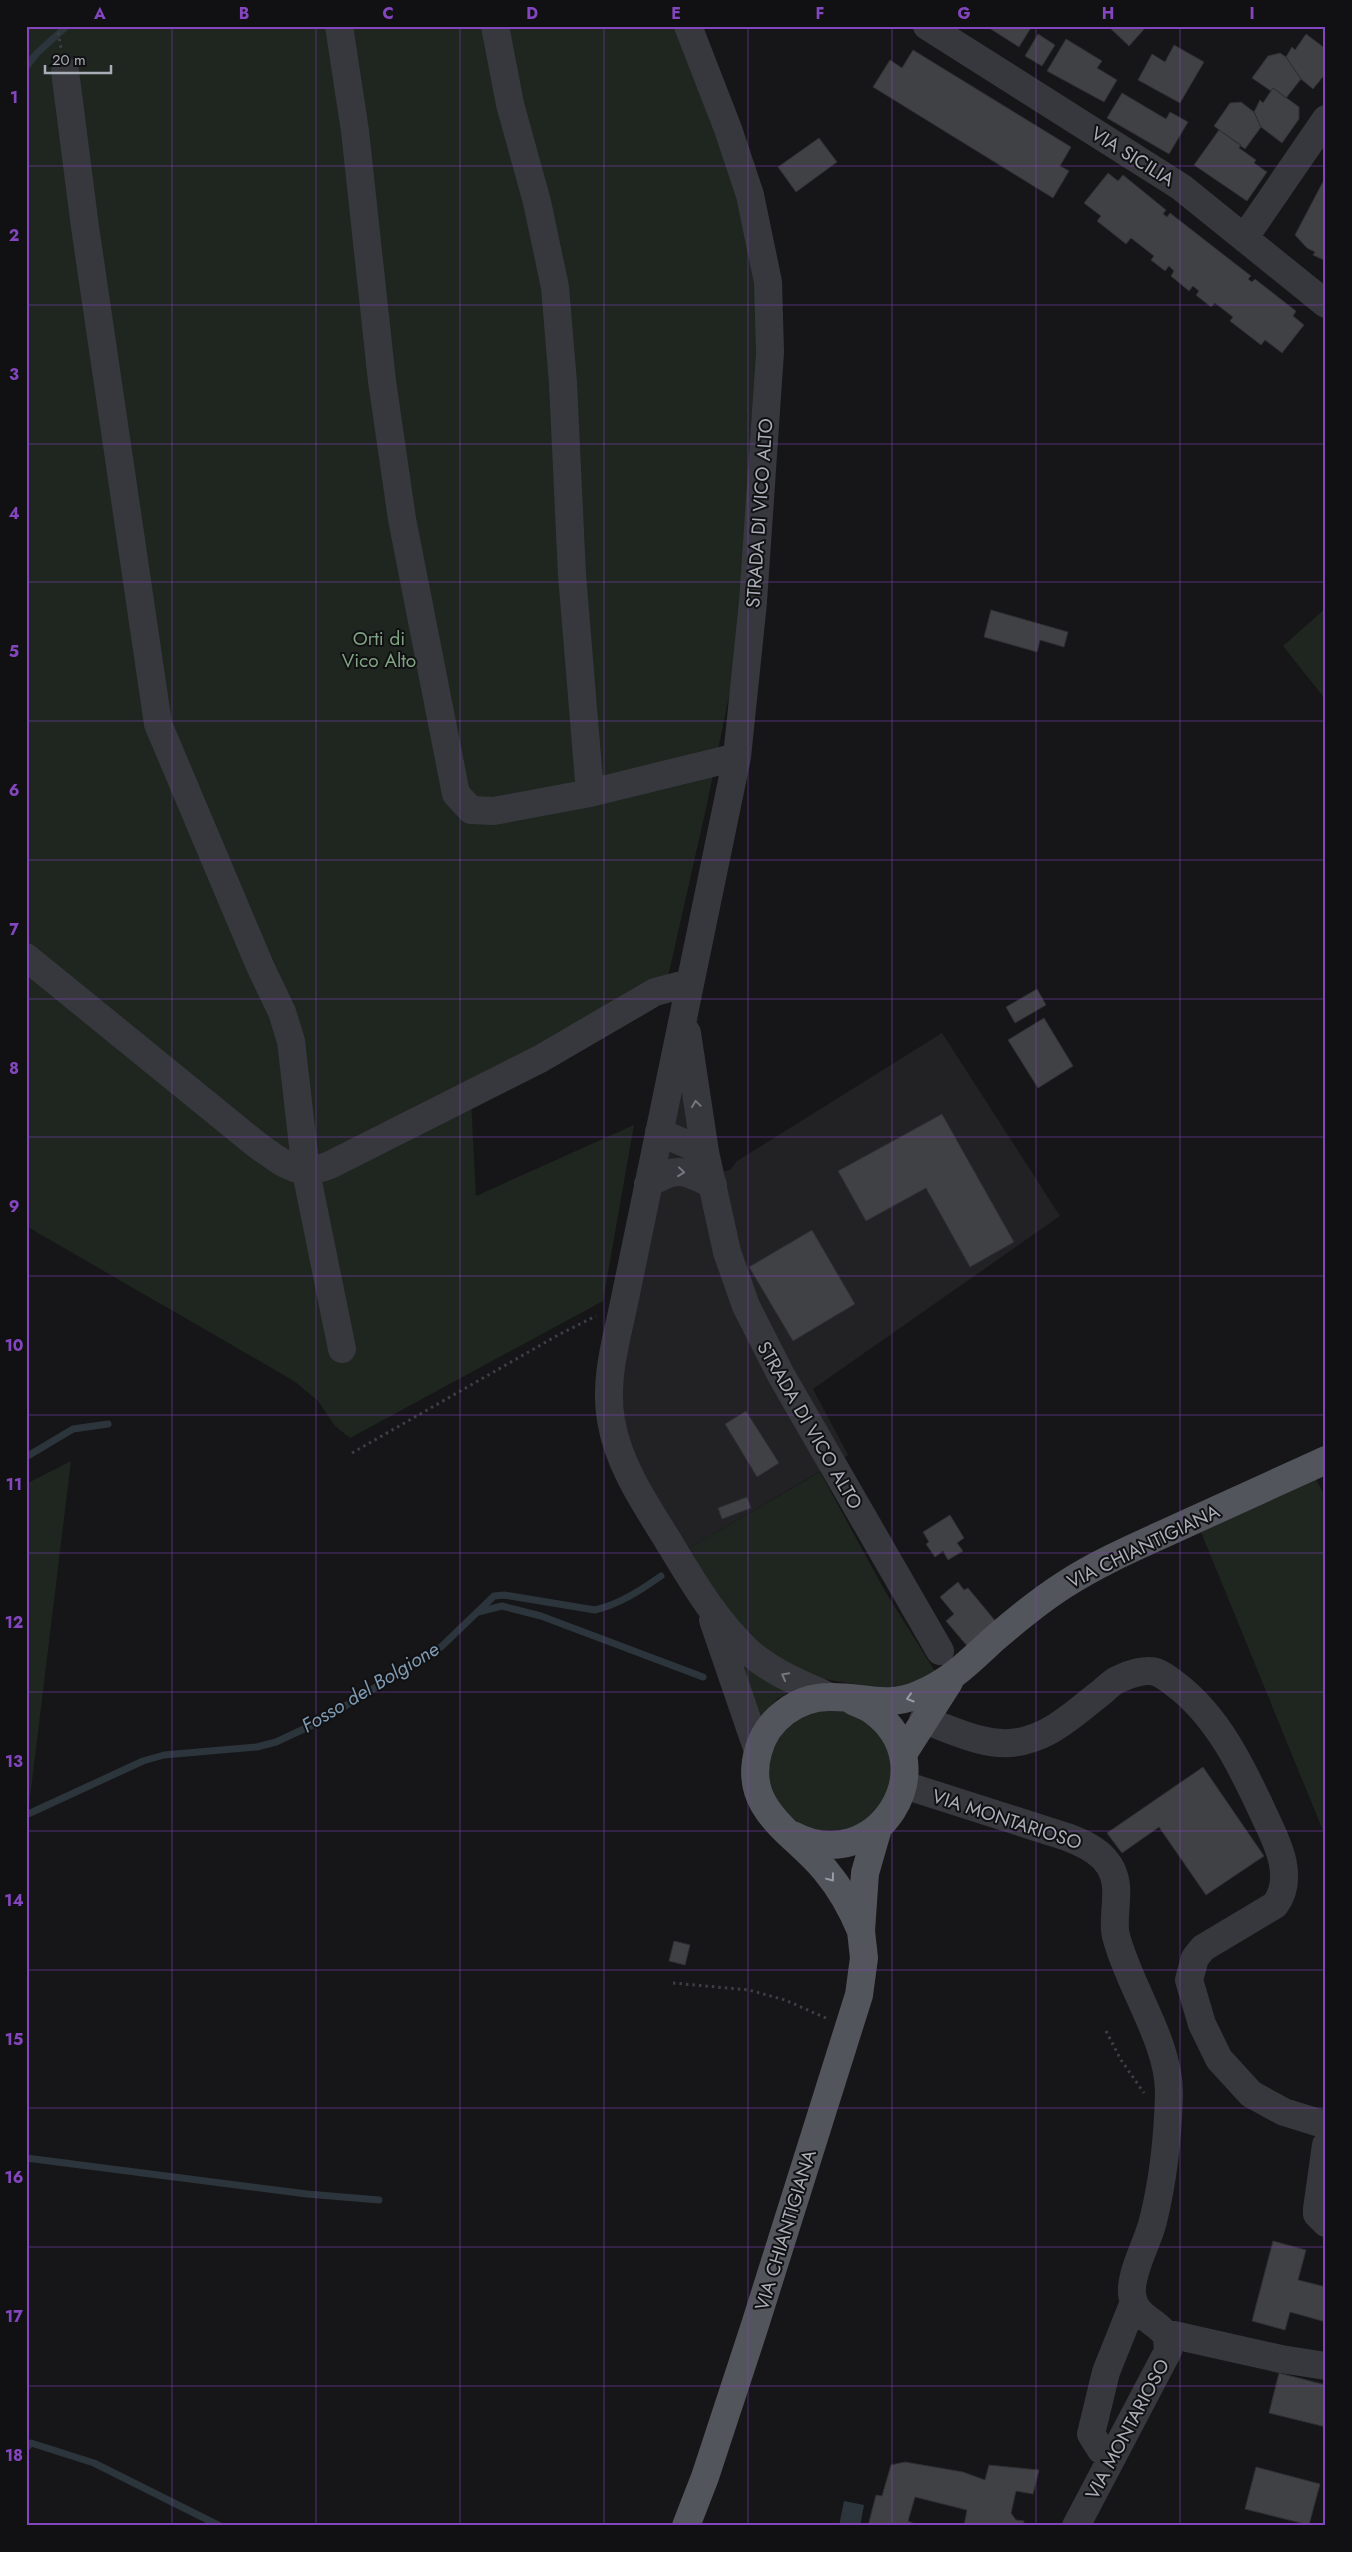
<svg xmlns="http://www.w3.org/2000/svg" width="1352" height="2552" font-family="Jost,sans-serif">
  <style>
    .built { fill: #222225 }
    .green { fill: #1e261f }
    .water { fill: #2c353c }
    .lines { fill: none; stroke-linecap: round; stroke-linejoin: round }
    .stream { stroke: #2c353c; stroke-width: 7 }
    .building { fill: #404145; stroke: #303034 }
    .path { stroke: #3d3f44; stroke-width: 3; stroke-dasharray: 2.5 4; stroke-linecap: butt }
    .minor { stroke: #37383d; stroke-width: 28 }
    .major { stroke: #53555c; stroke-width: 28 }
    .oneway { stroke: #757881 }
    .oneway2 { stroke: #979ba6 }
    .grid { fill: none; stroke: #8446be; stroke-width: 1; stroke-opacity: 0.55 }
    .labels { text-anchor: middle; stroke-width: 4; stroke-linejoin: round; paint-order: stroke }
    .street-label { font-size: 19px; fill: #a8adb8; stroke: #111113 }
    .park-label { font-size: 19px; fill: #7fa381; stroke: #111113 }
    .water-label { font-size: 20px; font-style: italic; fill: #7f9bb3; stroke: #111113 }
    .neatline { fill: none; stroke: #8446be; stroke-width: 2 }
    .grid-label { font-size: 16px; text-anchor: middle; font-weight: bold; fill: #8446be }
  </style>
  <rect width="100%" height="100%" fill="#161618"/>
  <path class="built" d="M697,1005l2,55 23,112 8,-2 7,-9 205,-128 118,183 -247,173 35,66 -162,95 -57,-103 -9,-61z"/>
  <path class="green" d="M26,26h649l52,135 24,88 7,70 -22,343 -29,142 -44,195 -192,102 5,95 158,-71 -31,176 -253,137 -15,-12 -17,-25 -24,-20 -268,-155z
    M1326,608v92l-43,-54z
    M71,1461l-42,345 -3,1v-323z
    M820,1472l65,119 51,82 -25,13 -31,3 -82,-15 -62,-48 -50,-76z
    M1316,1479l10,19v340l-125,-306z
    M735,1644l58,46 -16,9 -22,25z
    M769 1770a61 61 0 1 1 122 0a61 61 0 1 1-122 0Z"/>
  <path class="water" d="M844,2501l20,4 -4,21h-21z"/>
  <g class="lines">
    <path class="stream" d="M26,67l11,-14 30,-27
      M26,1457l47,-28 35,-5
      M478,1612l24,-6 39,10 162,61
      M26,1815l117,-54 21,-6 93,-8 19,-5 43,-20 122,-75 53,-51 10,-1 91,15c25,-6 46,-20 66,-34
      M26,2158l281,36 72,6
      M26,2448l5,-5 63,20 126,63"/>
  </g>
  <path class="building" d="M986,26h46l-13,21z
    M1108,26h39l-18,20z
    M1038,34l17,11 -13,21 -17,-10z
    M1306,34l20,15v24l-13,16 -12,-10 -15,-22 6,-10 3,3z
    M1066,39l36,22 -5,7 20,12 -13,22 -57,-31z
    M1174,45l30,17 -24,41 -42,-23 14,-26 13,8z
    M913,50l158,97 -11,19 9,5 -16,27 -180,-111 17,-27 12,8z
    M1280,53l6,4 15,22 -15,19 -13,-10 -2,3 -19,-13 16,-22z
    M1273,88l26,19v12l-17,24 -21,-16 -7,-15 6,-12 3,3z
    M1122,93l44,26 4,-7 18,10 -19,32 -62,-36z
    M1241,102l13,10 7,15 -16,22 -31,-23 16,-23z
    M1219,130l22,15 -2,3 17,12 -2,3 13,9 -20,29 -53,-36z
    M819,138l18,24 -41,30 -18,-25z
    M1108,173l10,8 5,-6 43,35 -3,4 4,3 3,-4 81,63 -3,3 4,3 3,-3 41,32 -3,5 11,9 -22,28 -17,-13 -4,5 -31,-24 3,-4 -18,-14 -4,4 -15,-12 3,-4 -6,-5 -4,5 -18,-15 3,-5 -5,-5 -4,5 -14,-11 3,-4 -23,-18 -5,6 -29,-23 4,-5 -17,-13z
    M1326,176v85l-13,-6 2,-3 -8,-4 -12,-13z
    M991,610l77,22 -4,15 -24,-7 -3,12 -53,-15z
    M1037,989l9,16 -31,18 -9,-16z
    M1044,1018l29,48 -35,22 -30,-48z
    M942,1114l72,128 -44,25 -44,-79 -60,33 -28,-50z
    M812,1230l43,74 -62,37 -44,-74z
    M746,1411l33,52 -22,14 -32,-53z
    M747,1497l4,11 -29,11 -4,-11z
    M950,1515l14,23 -7,5 6,8 -15,9 -5,-9 -8,6 -9,-13 3,-2 -6,-10z
    M958,1582l6,8 4,-2 29,35 -29,24 -22,-26 8,-7 -14,-17z
    M1203,1767l61,89 -58,39 -47,-68 -37,26 -15,-20z
    M674,1941l16,4 -5,20 -16,-4z
    M1273,2241l33,9 -8,30 28,7v35l-36,-10 -5,18 -33,-9z
    M1279,2373l47,12v42l-57,-14z
    M905,2462l58,10 22,8 4,-15 50,5 -6,24 -17,-3 -5,22 5,7 8,1 -1,5h-59l3,-16 -52,-13 -7,24 7,3v2h-47l8,-31 6,1 9,-31z
    M1256,2467l64,17 -11,41 -64,-16z"/>
  <g class="lines">
    <path class="path" d="M57,26l4,22
      M352,1453l208,-119 36,-18
      M673,1983l76,7 36,10 41,18
      M1106,2031l15,29 23,33"/>
    <path class="minor" d="M339,26l16,105 27,250 20,138 54,275 15,16 23,1 96,-18 147,-36
      M495,26l15,78 27,98 18,85 8,96 9,192 18,218
      M688,26l40,103 22,66 18,87 2,70 -17,250 -16,155 -113,546c-8,38 -20,78 -13,117 7,44 33,82 56,119 24,40 48,82 83,114 23,20 52,31 80,44
      M927,26l254,161 145,117
      M65,71l20,156 73,497 102,242 22,46 9,29 15,131 36,177
      M1245,237l81,-118
      M26,957l231,188c26,18 40,33 73,20l210,-106 115,-67 34,-9
      M687,1033l18,119 22,100 19,54 35,69 159,276
      M659,1132l46,20
      M648,1184c30,-18 36,-14 65,1
      M713,1620l45,131
      M923,1720c28,9 58,25 87,23 37,-3 61,-27 88,-48 7,-5 13,-13 21,-16 10,-5 26,-10 37,-7 6,2 14,8 19,12 43,32 68,85 90,133 13,27 30,61 10,88l-72,43 -8,10 -6,22 13,44 17,35 32,35 33,18 42,13
      M904,1785l163,52c30,11 52,26 49,61 0,13 -3,26 0,38 13,51 53,105 53,157 -1,42 -6,88 -16,128 -5,21 -23,52 -21,73 2,23 23,25 35,42l1,15 -92,175
      M1326,2145l-9,64v5l9,9
      M1165,2333l116,26 45,7
      M1112,2458l-11,-8 -10,-16 15,-62 28,-70"/>
    <path class="major" d="M903,1754l46,-72
      M793,1835c83,44 155,-69 80,-124 -5,-4 -14,-7 -20,-10
      M861,1931c-9,-22 -20,-42 -36,-61 -30,-37 -83,-60 -67,-118 8,-32 39,-55 71,-55 35,-1 56,12 91,-3 30,-12 51,-34 74,-55 22,-19 45,-38 70,-54 37,-24 78,-41 117,-59 49,-22 97,-44 145,-66
      M686,2526l19,-49 50,-152 104,-330 5,-37 -3,-27 4,-58 13,-45"/>
  </g>
  <defs><path id="oneway-chevron" d="M-2-3.5L2.5 0L-2 3.5" fill="none" stroke-width="1.6" stroke-linecap="round" stroke-linejoin="round" transform="scale(1.25)"/></defs>
  <g class="oneway">
    <use href="#oneway-chevron" transform="translate(696 1104) rotate(-98)"/>
    <use href="#oneway-chevron" transform="translate(681 1172) rotate(6)"/>
    <use href="#oneway-chevron" transform="translate(785 1676) rotate(-152)"/>
  </g>
  <g class="oneway2">
    <use href="#oneway-chevron" transform="translate(910 1698) rotate(163)"/>
    <use href="#oneway-chevron" transform="translate(831 1878) rotate(53)"/>
  </g>
  <path class="grid" d="M172,26v2500M316,26v2500M460,26v2500M604,26v2500M748,26v2500M892,26v2500M1036,26v2500M1180,26v2500M26,166h1300M26,305h1300M26,444h1300M26,582h1300M26,721h1300M26,860h1300M26,999h1300M26,1137h1300M26,1276h1300M26,1415h1300M26,1553h1300M26,1692h1300M26,1831h1300M26,1970h1300M26,2108h1300M26,2247h1300M26,2386h1300"/>
  <g class="labels">
    <g class="street-label">
      <text transform="translate(1133 156) rotate(32)" y="7">VIA SICILIA</text>
      <text transform="translate(759 513) rotate(-86)" y="7">STRADA DI VICO ALTO</text>
      <text transform="translate(810 1425) rotate(60)" y="7">STRADA DI VICO ALTO</text>
      <text transform="translate(1143 1546) rotate(-26)" y="7">VIA CHIANTIGIANA</text>
      <text transform="translate(1007 1819) rotate(18)" y="7">VIA MONTARIOSO</text>
      <text transform="translate(785 2230) rotate(-73)" y="7">VIA CHIANTIGIANA</text>
      <text transform="translate(1127 2429) rotate(-62)" y="7">VIA MONTARIOSO</text>
    </g>
    <g class="park-label">
      <text x="379" y="645">Orti di<tspan x="379" dy="22">Vico Alto</tspan></text>
    </g>
    <g class="water-label">
      <text transform="translate(370 1687) rotate(-31)" y="7">Fosso del Bolgione</text>
    </g>
  </g>
  <rect width="1352" height="2552" fill="none" stroke="#111113" stroke-width="55"/>
  <path d="M45 65v8h66v-8" fill="none" stroke="#a8adb8" stroke-width="2.5"/>
  <text x="52" y="65" font-size="15" fill="#a8adb8" stroke="#111113" stroke-width="4" paint-order="stroke">20 m</text>
  <rect x="28" y="28" width="1296" height="2496" class="neatline"/>
  <g class="grid-label">
    <text x="100" y="19">A</text>
    <text x="244" y="19">B</text>
    <text x="388" y="19">C</text>
    <text x="532" y="19">D</text>
    <text x="676" y="19">E</text>
    <text x="820" y="19">F</text>
    <text x="964" y="19">G</text>
    <text x="1108" y="19">H</text>
    <text x="1252" y="19">I</text>
    <text x="14" y="103">1</text>
    <text x="14" y="241">2</text>
    <text x="14" y="380">3</text>
    <text x="14" y="519">4</text>
    <text x="14" y="657">5</text>
    <text x="14" y="796">6</text>
    <text x="14" y="935">7</text>
    <text x="14" y="1074">8</text>
    <text x="14" y="1212">9</text>
    <text x="14" y="1351">10</text>
    <text x="14" y="1490">11</text>
    <text x="14" y="1628">12</text>
    <text x="14" y="1767">13</text>
    <text x="14" y="1906">14</text>
    <text x="14" y="2045">15</text>
    <text x="14" y="2183">16</text>
    <text x="14" y="2322">17</text>
    <text x="14" y="2461">18</text>
  </g>
</svg>
